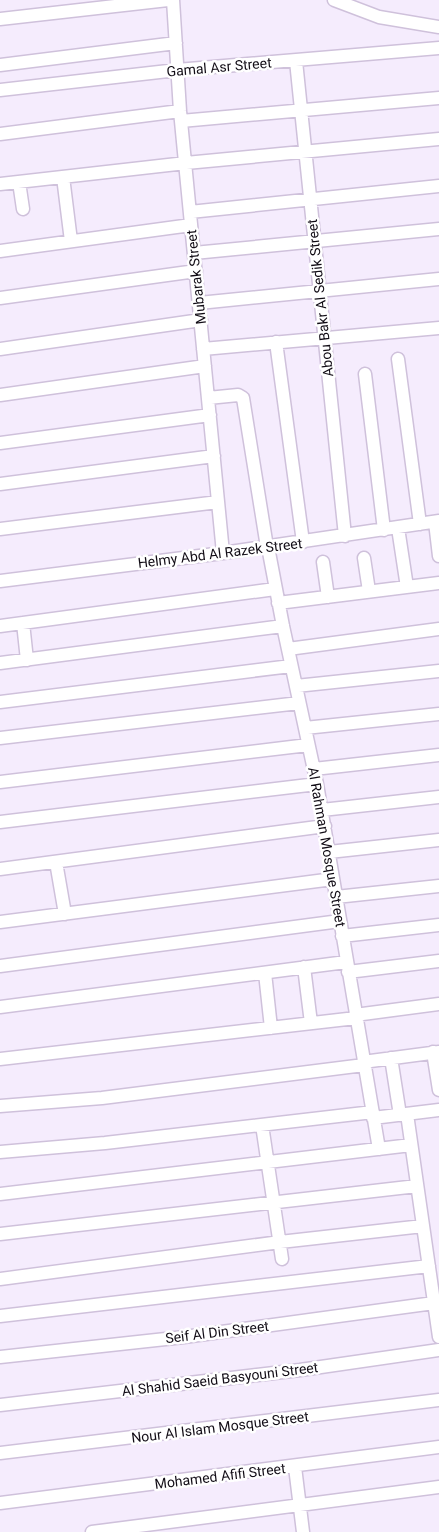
<svg xmlns="http://www.w3.org/2000/svg" width="439" height="1532" font-family="Roboto,sans-serif">
  <style>
    .lines { fill: none; stroke-linecap: round; stroke-linejoin: round }
    .street-casing { stroke: #cfc1db; stroke-width: 15 }
    .street { stroke: #fff; stroke-width: 12 }
    .labels { text-anchor: middle; stroke-width: 5; stroke-linejoin: round; paint-order: stroke }
    .street-label { font-size: 14px; fill: #110c15; stroke: #fff }
  </style>
  <rect width="100%" height="100%" fill="#f5ecfd"/>
  <g class="lines">
    <g class="street-casing">
      <path id="street" d="M173,0l7,111 43,442
        M334,0l45,17 60,10
        M0,19l168,-19
        M296,61l49,475
        M0,65l176,-22
        M0,90l177,-20 262,-22
        M181,121l258,-23
        M0,134l180,-23
        M63,177l8,64
        M19,182l4,27
        M0,184l186,-21 253,-24
        M190,212l249,-26
        M0,251l191,-26
        M194,253l245,-24
        M0,298l196,-27
        M199,303l240,-24
        M276,342l27,200
        M0,349l201,-29
        M203,349l236,-21
        M398,359l22,165
        M365,374l19,156
        M0,395l205,-29
        M208,398l30,-3 5,3 24,149
        M0,443l210,-28
        M0,484l214,-28
        M435,522l4,34
        M398,528l9,59
        M0,529l218,-27
        M268,547l15,79 34,158 62,365
        M364,558l5,33
        M323,562l5,35
        M0,581l223,-28 216,-32
        M278,603l161,-20
        M23,623l4,37
        M0,626l275,-37
        M288,649l151,-20
        M0,663l283,-37
        M296,686l143,-15
        M0,702l291,-36
        M305,728l134,-14
        M0,738l299,-35
        M314,769l125,-14
        M0,782l308,-37
        M322,810l117,-13
        M0,822l317,-38
        M329,852l110,-12
        M56,862l9,52
        M0,869l325,-43
        M336,897l103,-11
        M0,922l333,-43
        M342,936l97,-11
        M0,966l340,-45
        M304,967l7,56
        M348,972l91,-11
        M265,973l6,55
        M0,1007l346,-45
        M355,1015l84,-11
        M433,1052l6,38
        M391,1058l9,57
        M0,1059l356,-41
        M363,1062l76,-10
        M0,1106l102,-8 262,-33
        M407,1114l32,223
        M373,1118l66,-8
        M262,1125l20,134
        M0,1152l105,-9 268,-31
        M0,1194l411,-49
        M0,1234l417,-48
        M0,1279l280,-37 143,-16
        M0,1316l429,-50
        M0,1357l184,-20 250,-34
        M0,1405l300,-35 139,-20
        M0,1453l439,-53
        M295,1467l8,65
        M0,1503l439,-56
        M92,1532l347,-45"/>
    </g>
    <use href="#street" class="street"/>
  </g>
  <g class="labels">
    <g class="street-label">
      <text transform="translate(219 67) rotate(-5)" y="5">Gamal Asr Street</text>
      <text transform="translate(196 277) rotate(-96)" y="5">Mubarak Street</text>
      <text transform="translate(320 298) rotate(-96)" y="5">Abou Bakr Al Sedik Street</text>
      <text transform="translate(220 553) rotate(-7)" y="5">Helmy Abd Al Razek Street</text>
      <text transform="translate(327 847) rotate(80)" y="5">Al Rahman Mosque Street</text>
      <text transform="translate(217 1332) rotate(-7)" y="5">Seif Al Din Street</text>
      <text transform="translate(220 1379) rotate(-7)" y="5">Al Shahid Saeid Basyouni Street</text>
      <text transform="translate(220 1427) rotate(-7)" y="5">Nour Al Islam Mosque Street</text>
      <text transform="translate(220 1476) rotate(-7)" y="5">Mohamed Afifi Street</text>
    </g>
  </g>
</svg>
